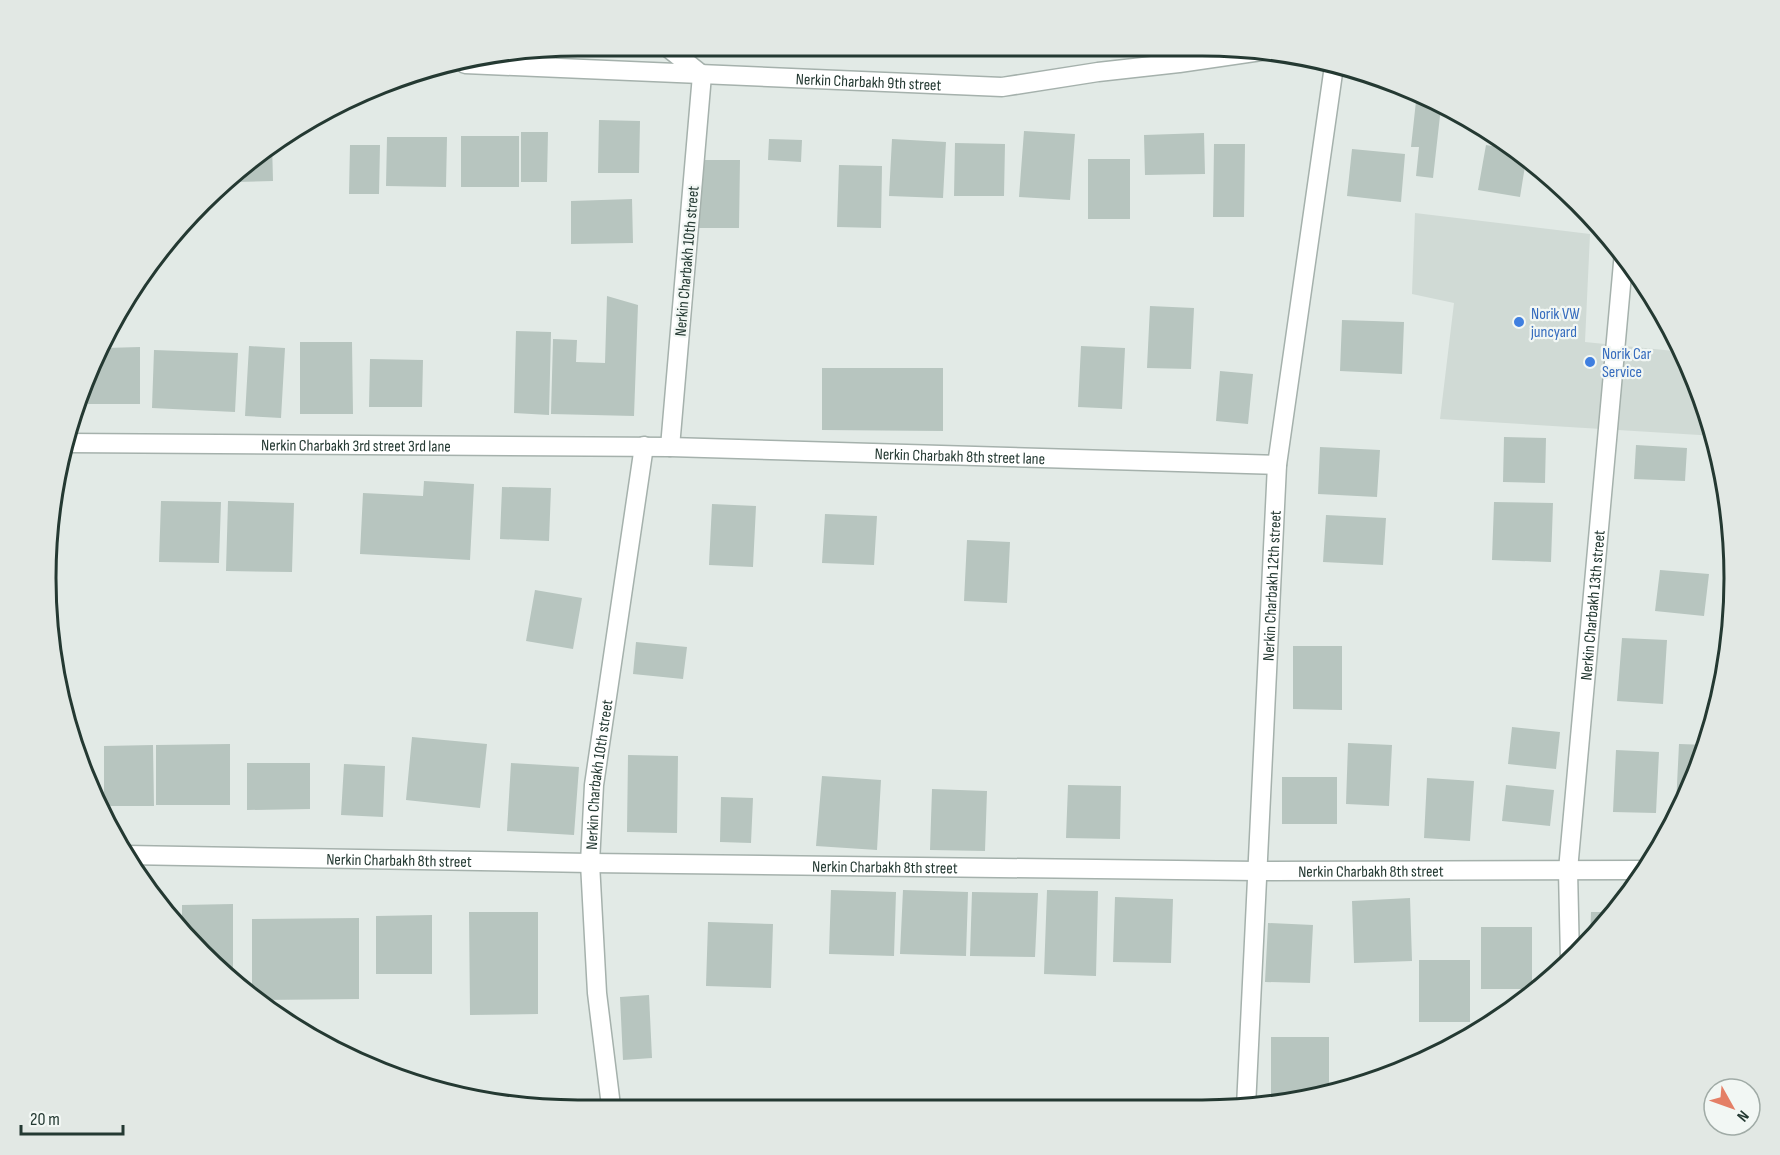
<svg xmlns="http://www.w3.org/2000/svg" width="1780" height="1155" font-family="'Sofia Sans Condensed',sans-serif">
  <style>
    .built { fill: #d0dad5 }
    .building { fill: #b7c5bf }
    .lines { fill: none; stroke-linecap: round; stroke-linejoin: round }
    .minor-casing { stroke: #a5b1ac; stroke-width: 21 }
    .minor { stroke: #fff; stroke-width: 18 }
    .shop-dot { fill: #3f7fe0; stroke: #f2f7f4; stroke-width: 2 }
    .labels { text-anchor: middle; stroke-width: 4.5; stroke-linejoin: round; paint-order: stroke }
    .street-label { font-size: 16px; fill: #243932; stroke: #f2f7f4 }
    .shop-label { font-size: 16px; fill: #366cbe; stroke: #f2f7f4; text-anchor: start }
    .rim { fill: none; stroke: #243932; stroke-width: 3 }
  </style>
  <rect width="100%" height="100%" fill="#e2eae6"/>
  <path class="built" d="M1415,213l175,21 -5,108 99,10 32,84 -276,-17 14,-116 -42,-9z"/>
  <path class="building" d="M1417,92l24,15 -8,71 -17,-2 3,-29h-8z
    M599,120l41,1 -1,52h-41z
    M1024,131l51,3 -5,66 -51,-3z
    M521,132h27l-1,50h-26z
    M1204,133l1,41 -60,1 -1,-40z
    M461,136h58v51h-58z
    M387,137h60l-1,50 -60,-1z
    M769,139l33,1 -1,22 -33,-2z
    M892,139l54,3 -3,56 -54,-2z
    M272,143l1,38 -37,1v-5z
    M955,143l50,1 -1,52h-50z
    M1214,144h31l-1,73h-31z
    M350,145h30l-1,49h-30z
    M1486,145l23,4 17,11 -6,37 -42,-7z
    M1352,149l53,5 -4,48 -54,-6z
    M1088,159h42v60h-42z
    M700,160h40l-1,68h-40z
    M839,165l43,1 -1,62 -44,-1z
    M632,199l1,44 -62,1v-43z
    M607,296l31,9 -4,111 -83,-2 2,-75 24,1 -1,22 29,1z
    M1150,306l44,2 -3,61 -44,-1z
    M1342,320l62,2 -2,52 -62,-3z
    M516,331l35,1 -2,83 -35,-2z
    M300,342h52l1,72h-53z
    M249,346l36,2 -4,70 -36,-2z
    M1081,346l44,2 -3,61 -44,-2z
    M140,347v57h-52l1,-27 16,-29z
    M154,350l84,3 -3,59 -83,-4z
    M370,359l53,1 -1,47h-53z
    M822,368h121v63l-121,-1z
    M1220,371l33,3 -5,50 -32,-3z
    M1504,437l42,1 -1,45 -42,-1z
    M1636,445l51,3 -2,33 -51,-2z
    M1320,447l60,3 -3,47 -59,-3z
    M424,481l50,3 -4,76 -110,-6 3,-61 60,3z
    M502,487l49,1 -2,53 -49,-2z
    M161,501l60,1 -2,61 -60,-1z
    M228,501l66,2 -2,69 -66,-1z
    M1494,502l59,1 -2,59 -59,-2z
    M712,504l44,2 -3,61 -44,-2z
    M825,514l52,2 -3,49 -52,-2z
    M1326,515l60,3 -3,47 -60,-3z
    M967,540l43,2 -3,61 -43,-2z
    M1660,570l49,4 -5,42 -49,-5z
    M535,590l47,8 -9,51 -47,-8z
    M1622,638l45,2 -4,64 -46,-3z
    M636,642l51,5 -4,32 -50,-5z
    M1293,646h49v64l-49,-1z
    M1512,727l48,5 -4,37 -48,-5z
    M412,737l75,7 -7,64 -74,-8z
    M1348,743l44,2 -3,61 -43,-2z
    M230,744v61h-74v-60z
    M1679,744l29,1 -27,61 -5,-1z
    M153,745l1,61h-50v-60z
    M1616,750l43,2 -3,61 -43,-1z
    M628,755l50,1 -1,77 -50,-1z
    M247,763h63v46l-63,1z
    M511,763l68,4 -5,68 -67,-4z
    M344,764l41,2 -2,51 -42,-2z
    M822,776l59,4 -4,70 -61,-4z
    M1282,777h55v47h-55z
    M1427,778l47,3 -4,60 -46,-3z
    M1068,785l53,1 -1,53 -54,-1z
    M1506,785l48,5 -4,36 -48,-5z
    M932,789l55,2 -2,60 -55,-1z
    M721,797l32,1 -2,45 -31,-1z
    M831,890l65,2 -2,64 -65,-2z
    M903,890l65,2 -2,64 -66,-2z
    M1047,890l51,1 -2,85 -52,-2z
    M972,892l66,1 -3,64 -65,-1z
    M1115,897l58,2 -2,64 -58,-1z
    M1410,898l2,63 -58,2 -2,-62z
    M233,904v78l-6,-4 -45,-55v-18z
    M469,912h69v102l-68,1z
    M1591,912h23l-11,16 -13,13z
    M432,915v59h-56v-58z
    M359,918v81l-97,1 -10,-6v-75z
    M708,922l65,2 -2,64 -65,-2z
    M1268,923l45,2 -3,58 -45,-1z
    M1481,927h51v62h-51z
    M1419,960h51v62h-51z
    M649,995l3,63 -29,2 -3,-63z
    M1271,1037h58v57l-58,9z"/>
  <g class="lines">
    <g class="minor-casing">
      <g id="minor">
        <path d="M666,46l36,29 -32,372"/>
        <path id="s1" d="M465,64l537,23 96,-15 81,-9 89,-13"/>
        <path id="s2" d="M66,443l604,4 607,18"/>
        <path id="s3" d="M126,855l464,8 667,8 388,-1"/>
        <path id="s4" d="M1570,960l-2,-90 56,-618"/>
        <path id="s5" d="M611,1106l-14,-113 -7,-130 4,-78 50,-339"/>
        <path id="s6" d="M1246,1107l31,-642 57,-399"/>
      </g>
    </g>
    <use href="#minor" class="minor"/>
  </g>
  <g class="shop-dot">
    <circle cx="1519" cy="322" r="6"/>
    <circle cx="1590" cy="362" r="6"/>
  </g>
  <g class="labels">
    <g class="street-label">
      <text dy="6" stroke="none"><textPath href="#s1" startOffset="404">Nerkin Charbakh 9th street</textPath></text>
      <text transform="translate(686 261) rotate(-85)" y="6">Nerkin Charbakh 10th street</text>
      <text dy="6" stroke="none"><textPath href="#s2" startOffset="290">Nerkin Charbakh 3rd street 3rd lane</textPath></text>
      <text dy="6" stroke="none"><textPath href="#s2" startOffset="894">Nerkin Charbakh 8th street lane</textPath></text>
      <text dy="6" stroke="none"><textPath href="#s6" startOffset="522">Nerkin Charbakh 12th street</textPath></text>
      <text dy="6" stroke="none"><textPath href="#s4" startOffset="356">Nerkin Charbakh 13th street</textPath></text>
      <text dy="6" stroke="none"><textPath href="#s5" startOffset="333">Nerkin Charbakh 10th street</textPath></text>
      <text dy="6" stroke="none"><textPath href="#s3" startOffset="273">Nerkin Charbakh 8th street</textPath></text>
      <text dy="6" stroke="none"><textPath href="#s3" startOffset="759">Nerkin Charbakh 8th street</textPath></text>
      <text dy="6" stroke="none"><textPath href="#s3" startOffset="1245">Nerkin Charbakh 8th street</textPath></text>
    </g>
    <g class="shop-label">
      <text x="1531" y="319">Norik VW<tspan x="1531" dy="18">juncyard</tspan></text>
      <text x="1602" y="359">Norik Car<tspan x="1602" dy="18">Service</tspan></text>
    </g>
  </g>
  <path d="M0 0H1780V1155H0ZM578 56H1202A522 522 0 0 1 1724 578V578A522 522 0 0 1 1202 1100H578A522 522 0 0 1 56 578V578A522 522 0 0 1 578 56Z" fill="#e2e8e4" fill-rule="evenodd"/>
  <path class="rim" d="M578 56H1202A522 522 0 0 1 1724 578V578A522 522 0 0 1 1202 1100H578A522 522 0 0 1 56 578V578A522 522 0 0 1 578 56Z"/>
  <g transform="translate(1732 1107) rotate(130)"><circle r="28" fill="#f2f7f4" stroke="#a0aba6" stroke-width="1.5"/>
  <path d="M0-4.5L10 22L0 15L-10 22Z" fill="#e47f66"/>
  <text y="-9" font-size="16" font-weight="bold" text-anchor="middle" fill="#243932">N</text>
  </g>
  <path d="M21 1125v9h102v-9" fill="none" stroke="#243932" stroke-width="3"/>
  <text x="30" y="1125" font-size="18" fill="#243932" stroke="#f2f7f4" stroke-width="4.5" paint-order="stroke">20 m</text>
</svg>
